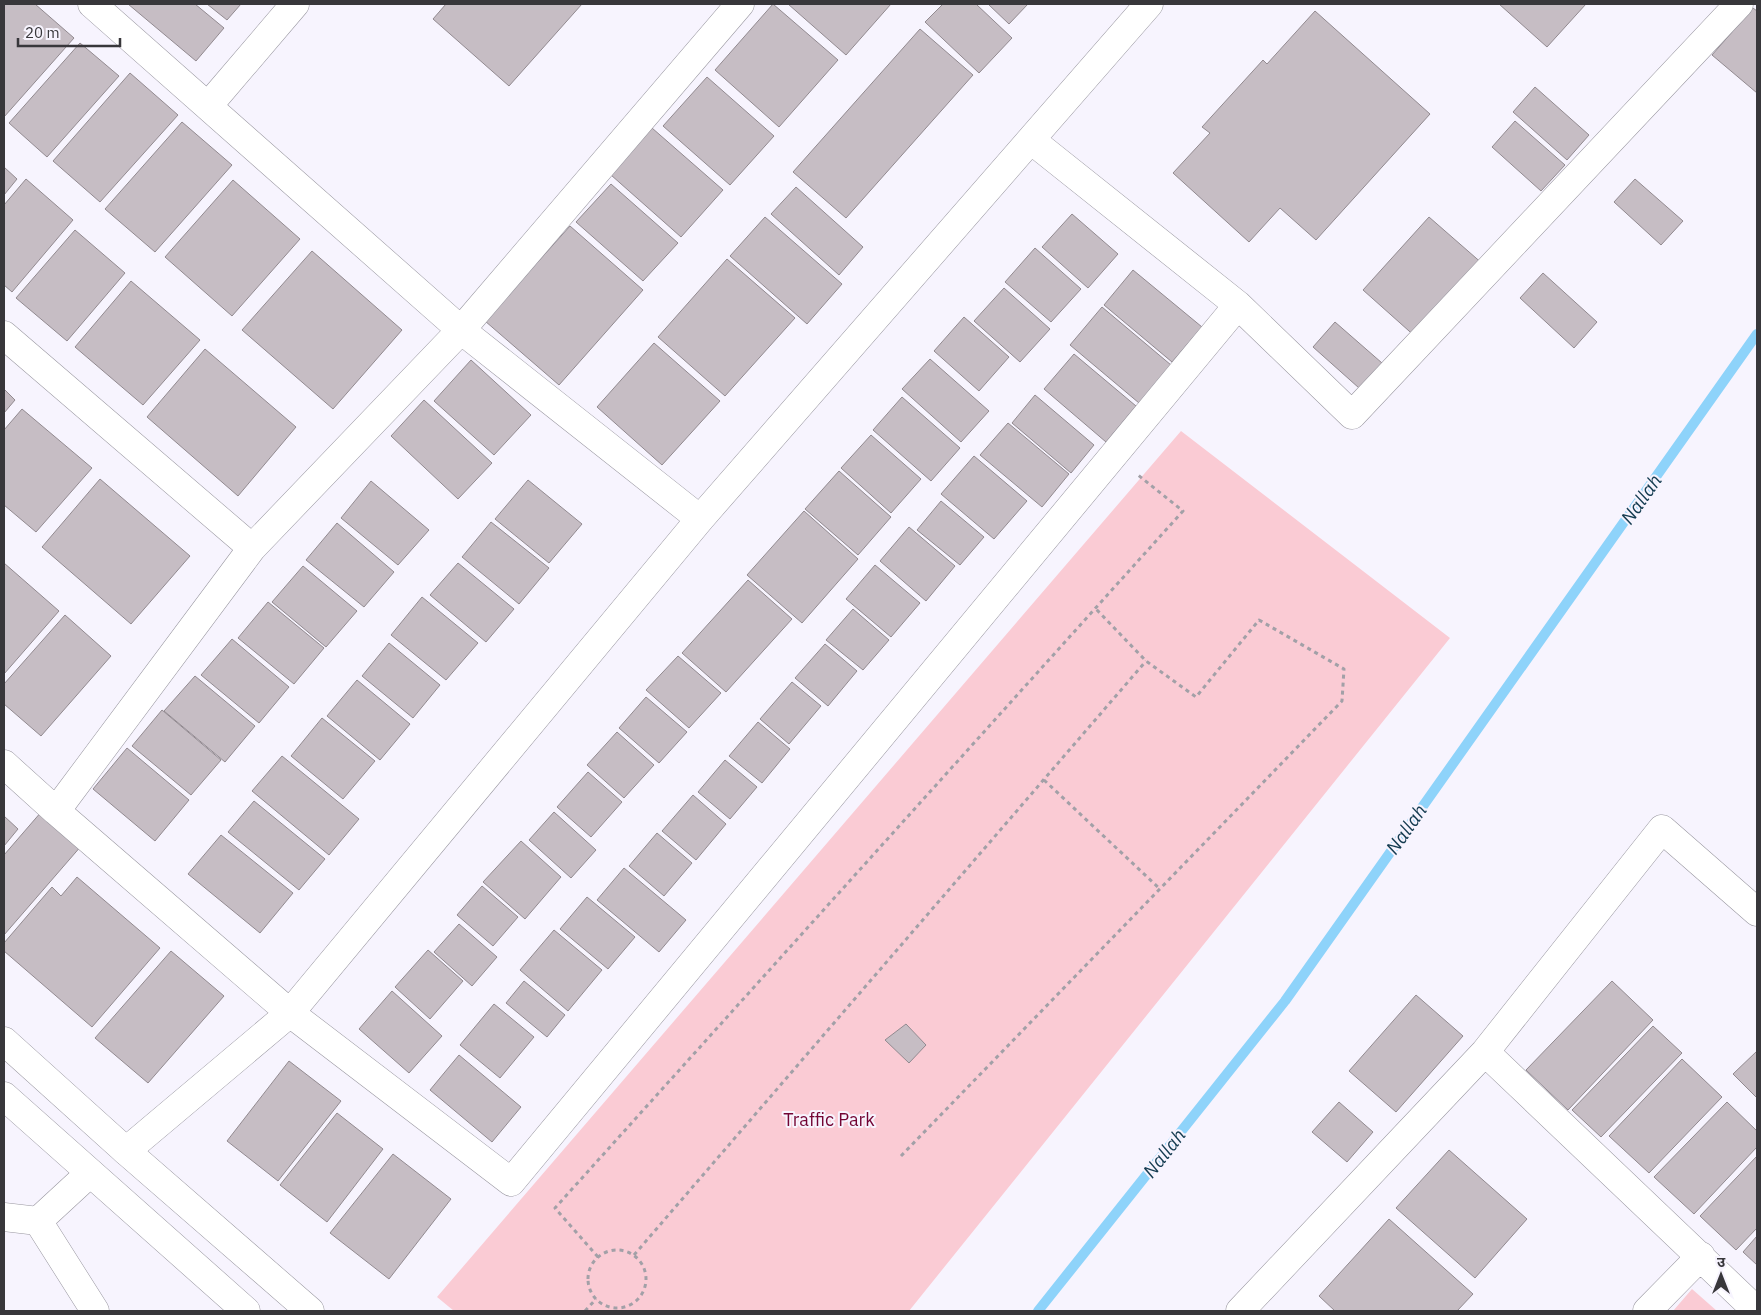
<svg xmlns="http://www.w3.org/2000/svg" width="1761" height="1315" font-family="'IBM Plex Sans','Noto Sans Devanagari',sans-serif">
  <style>
    .green { fill: #facbd4 }
    .lines { fill: none; stroke-linecap: round; stroke-linejoin: round }
    .stream { stroke: #8ed3fa; stroke-width: 10 }
    .building { fill: #c6bdc4; stroke: #928a90 }
    .street-casing { stroke: #9997a0; stroke-width: 29 }
    .secondary-casing { stroke: #9997a0; stroke-width: 29 }
    .path { stroke: #a2a0a7; stroke-width: 3; stroke-dasharray: 4 4; stroke-linecap: butt }
    .street { stroke: #fff; stroke-width: 28 }
    .secondary { stroke: #fff; stroke-width: 28 }
    .labels { text-anchor: middle; stroke-width: 4; stroke-linejoin: round; paint-order: stroke }
    .park-label { font-size: 18px; fill: #720433; stroke: #f7f4fe }
    .water-label { font-size: 19px; font-style: italic; fill: #143b50; stroke: #f7f4fe }
  </style>
  <rect width="100%" height="100%" fill="#f7f4fe"/>
  <path class="green" d="M1181,431l269,207 -541,673h-455l-17,-14z
    M1692,1289l25,22h-44z"/>
  <g class="lines">
    <path class="stream" d="M1038,1311l247,-310 472,-667"/>
  </g>
  <path class="building" d="M4,4h31l39,34 -70,79z
    M128,4h67l29,24 -28,33z
    M207,4h34l-14,16z
    M446,4h136l-73,82 -76,-67z
    M773,4l65,56 -59,67 -64,-57z
    M788,4h103l-45,51z
    M943,4h33l36,34 -33,35 -54,-51z
    M988,4h40l-19,20z
    M1499,4h87l-39,43z
    M1753,8l4,3v82l-45,-38z
    M1315,11l115,103 -114,126 -36,-32 -31,34 -76,-69 37,-40 -8,-6 61,-67 4,4z
    M920,29l53,46 -127,143 -53,-46z
    M80,43l39,33 -72,81 -38,-34z
    M130,73l48,42 -78,87 -47,-41z
    M707,77l67,59 -44,49 -67,-59z
    M1535,87l54,48 -22,25 -54,-48z
    M1515,121l50,44 -24,26 -49,-44z
    M182,122l50,43 -77,87 -50,-43z
    M652,128l71,62 -42,47 -70,-62z
    M4,167l13,12 -13,16z
    M26,179l47,41 -61,72 -8,-7v-80z
    M1635,179l48,42 -22,24 -47,-43z
    M233,180l67,59 -68,77 -67,-59z
    M611,184l67,59 -35,38 -67,-59z
    M796,187l67,60 -24,28 -68,-61z
    M1072,214l46,40 -30,34 -46,-41z
    M765,217l77,67 -35,40 -77,-68z
    M1429,217l55,48 -66,74 -55,-49z
    M570,226l73,64 -84,95 -74,-64z
    M75,230l50,43 -58,68 -51,-43z
    M1035,248l46,41 -30,33 -46,-40z
    M312,251l90,79 -69,79 -91,-79z
    M727,259l68,59 -70,78 -67,-59z
    M1133,270l69,57 -30,35 -68,-57z
    M1543,273l54,49 -23,26 -54,-50z
    M131,281l69,59 -57,65 -68,-58z
    M1004,288l46,41 -30,33 -46,-41z
    M1102,307l69,58 -32,38 -69,-58z
    M964,317l45,40 -30,34 -45,-40z
    M1335,322l47,41 -23,25 -46,-41z
    M654,343l66,58 -58,64 -65,-58z
    M205,349l91,78 -58,69 -91,-79z
    M1074,354l62,52 -30,36 -62,-53z
    M930,359l59,52 -28,31 -59,-53z
    M471,360l60,55 -37,40 -60,-54z
    M4,389l11,11 -11,13z
    M1035,395l59,50 -23,28 -59,-50z
    M902,397l58,51 -29,33 -58,-51z
    M424,400l68,63 -34,36 -67,-63z
    M22,409l70,59 -56,64 -32,-27v-75z
    M1008,423l61,51 -27,33 -62,-52z
    M871,435l50,44 -30,34 -50,-45z
    M974,456l53,45 -33,38 -53,-45z
    M839,471l52,46 -33,38 -53,-46z
    M100,479l90,77 -59,68 -89,-77z
    M528,480l54,44 -33,39 -54,-44z
    M371,481l58,49 -31,35 -57,-47z
    M941,501l43,36 -24,28 -43,-35z
    M804,511l54,48 -56,64 -55,-48z
    M491,522l58,46 -30,36 -57,-47z
    M337,523l57,49 -30,35 -58,-47z
    M909,527l46,39 -29,35 -46,-40z
    M4,563l55,48 -55,63z
    M458,563l56,46 -28,33 -56,-47z
    M875,565l45,38 -29,34 -45,-38z
    M303,566l54,45 -31,36 -54,-45z
    M748,580l44,39 -66,73 -44,-39z
    M422,597l56,46 -32,37 -55,-45z
    M268,602l56,46 -30,36 -56,-46z
    M853,609l36,31 -26,30 -37,-30z
    M65,615l46,41 -70,80 -37,-32v-20z
    M232,639l57,48 -30,36 -58,-48z
    M389,643l51,42 -27,33 -51,-42z
    M825,644l32,27 -29,35 -33,-28z
    M678,656l43,37 -32,35 -43,-38z
    M195,676l60,50 -30,36 -61,-51z
    M357,680l53,44 -30,36 -53,-44z
    M792,682l29,24 -32,38 -29,-25z
    M646,697l41,35 -28,31 -40,-35z
    M162,710l59,50 -30,35 -59,-49z
    M322,718l53,43 -32,38 -52,-43z
    M758,722l32,27 -28,34 -33,-27z
    M617,732l37,33 -30,33 -37,-33z
    M127,748l62,52 -34,41 -62,-52z
    M282,756l77,63 -30,36 -77,-64z
    M725,760l32,27 -27,32 -32,-27z
    M588,772l34,30 -31,35 -34,-30z
    M693,795l33,29 -30,36 -34,-29z
    M254,801l71,58 -26,31 -71,-58z
    M42,811l40,34 -78,90v-80z
    M554,812l42,38 -25,28 -42,-38z
    M4,816l14,13 -14,17z
    M657,833l35,30 -28,33 -35,-30z
    M221,835l72,58 -33,40 -72,-59z
    M521,841l40,36 -36,42 -42,-37z
    M624,868l62,52 -27,32 -62,-52z
    M77,877l83,71 -68,79 -88,-76v-8l48,-56 9,9z
    M482,886l36,31 -25,29 -36,-31z
    M587,897l48,40 -27,32 -48,-40z
    M459,924l38,33 -25,29 -38,-34z
    M554,930l48,40 -34,41 -48,-41z
    M428,950l35,31 -33,38 -35,-32z
    M171,951l53,45 -76,87 -53,-45z
    M524,981l41,34 -18,22 -41,-34z
    M1612,981l41,39 -85,90 -42,-40z
    M392,991l50,45 -33,37 -50,-44z
    M1416,995l47,41 -67,76 -47,-41z
    M494,1004l40,33 -34,41 -40,-33z
    M906,1024l20,21 -17,18 -24,-23z
    M1653,1026l29,27 -81,84 -29,-27z
    M1757,1051v47l-24,-24z
    M459,1055l62,52 -29,35 -62,-52z
    M1682,1059l40,38 -73,76 -40,-37z
    M289,1061l52,40 -63,80 -51,-40z
    M1339,1102l34,30 -26,30 -35,-30z
    M1727,1102l30,29v16l-63,67 -40,-37z
    M337,1113l46,36 -56,73 -47,-37z
    M1449,1150l78,69 -52,59 -79,-70z
    M393,1154l58,45 -62,80 -59,-46z
    M1757,1156v72l-21,22 -36,-34z
    M1389,1219l84,75 -16,17h-122l-16,-15z
    M1757,1236v29l-14,-13z"/>
  <g class="lines">
    <g class="street-casing">
      <path id="street" d="M92,4l369,326 239,189
        M208,106l87,-102
        M1031,140l207,165 114,110 387,-411
        M4,335l248,213
        M4,764l52,47 234,202 221,169 727,-877
        M56,811l196,-263 209,-218 279,-326
        M1485,1052l272,259
        M126,1151l164,-138 410,-494 449,-515
        M4,1217l34,4 52,-48
        M38,1221l57,90
        M1240,1311l245,-259 177,-223 95,83
        M1647,1311l54,-55"/>
    </g>
    <g class="secondary-casing">
      <path id="secondary" d="M4,1041l122,110 184,160
        M4,1096l242,215"/>
    </g>
    <path class="path" d="M1044,780l116,109
      M901,1156l441,-455 2,-32 -85,-49 -63,77 -50,-36 -50,-52
      M588 1279a29 29 0 1 1 58 0a29 29 0 1 1-58 0Z
      M634,1255l512,-594
      M598,1257l-43,-49 628,-697 -45,-36
      M585,1311l11,-12"/>
    <use href="#street" class="street"/>
    <use href="#secondary" class="secondary"/>
  </g>
  <g class="labels">
    <g class="park-label">
      <text x="829" y="1126">Traffic Park</text>
    </g>
    <g class="water-label">
      <text transform="translate(1641 499) rotate(-55)" y="7">Nallah</text>
      <text transform="translate(1406 829) rotate(-55)" y="7">Nallah</text>
      <text transform="translate(1164 1153) rotate(-52)" y="7">Nallah</text>
    </g>
  </g>
  <rect width="1761" height="1315" fill="none" stroke="#38373b" stroke-width="10"/>
  <g transform="translate(1721 1275)" stroke="#f7f4fe" stroke-width="4" paint-order="stroke">
  <path d="M0-4L9 19L0 12L-9 19Z" fill="#38373b"/>
  <text y="-8" font-size="14" font-weight="bold" text-anchor="middle" fill="#38373b">उ</text>
  </g>
  <path d="M18 38v8h102v-8" fill="none" stroke="#38373b" stroke-width="2.5"/>
  <text x="25" y="38" font-size="15" fill="#38373b" stroke="#f7f4fe" stroke-width="4" paint-order="stroke">20 m</text>
</svg>
